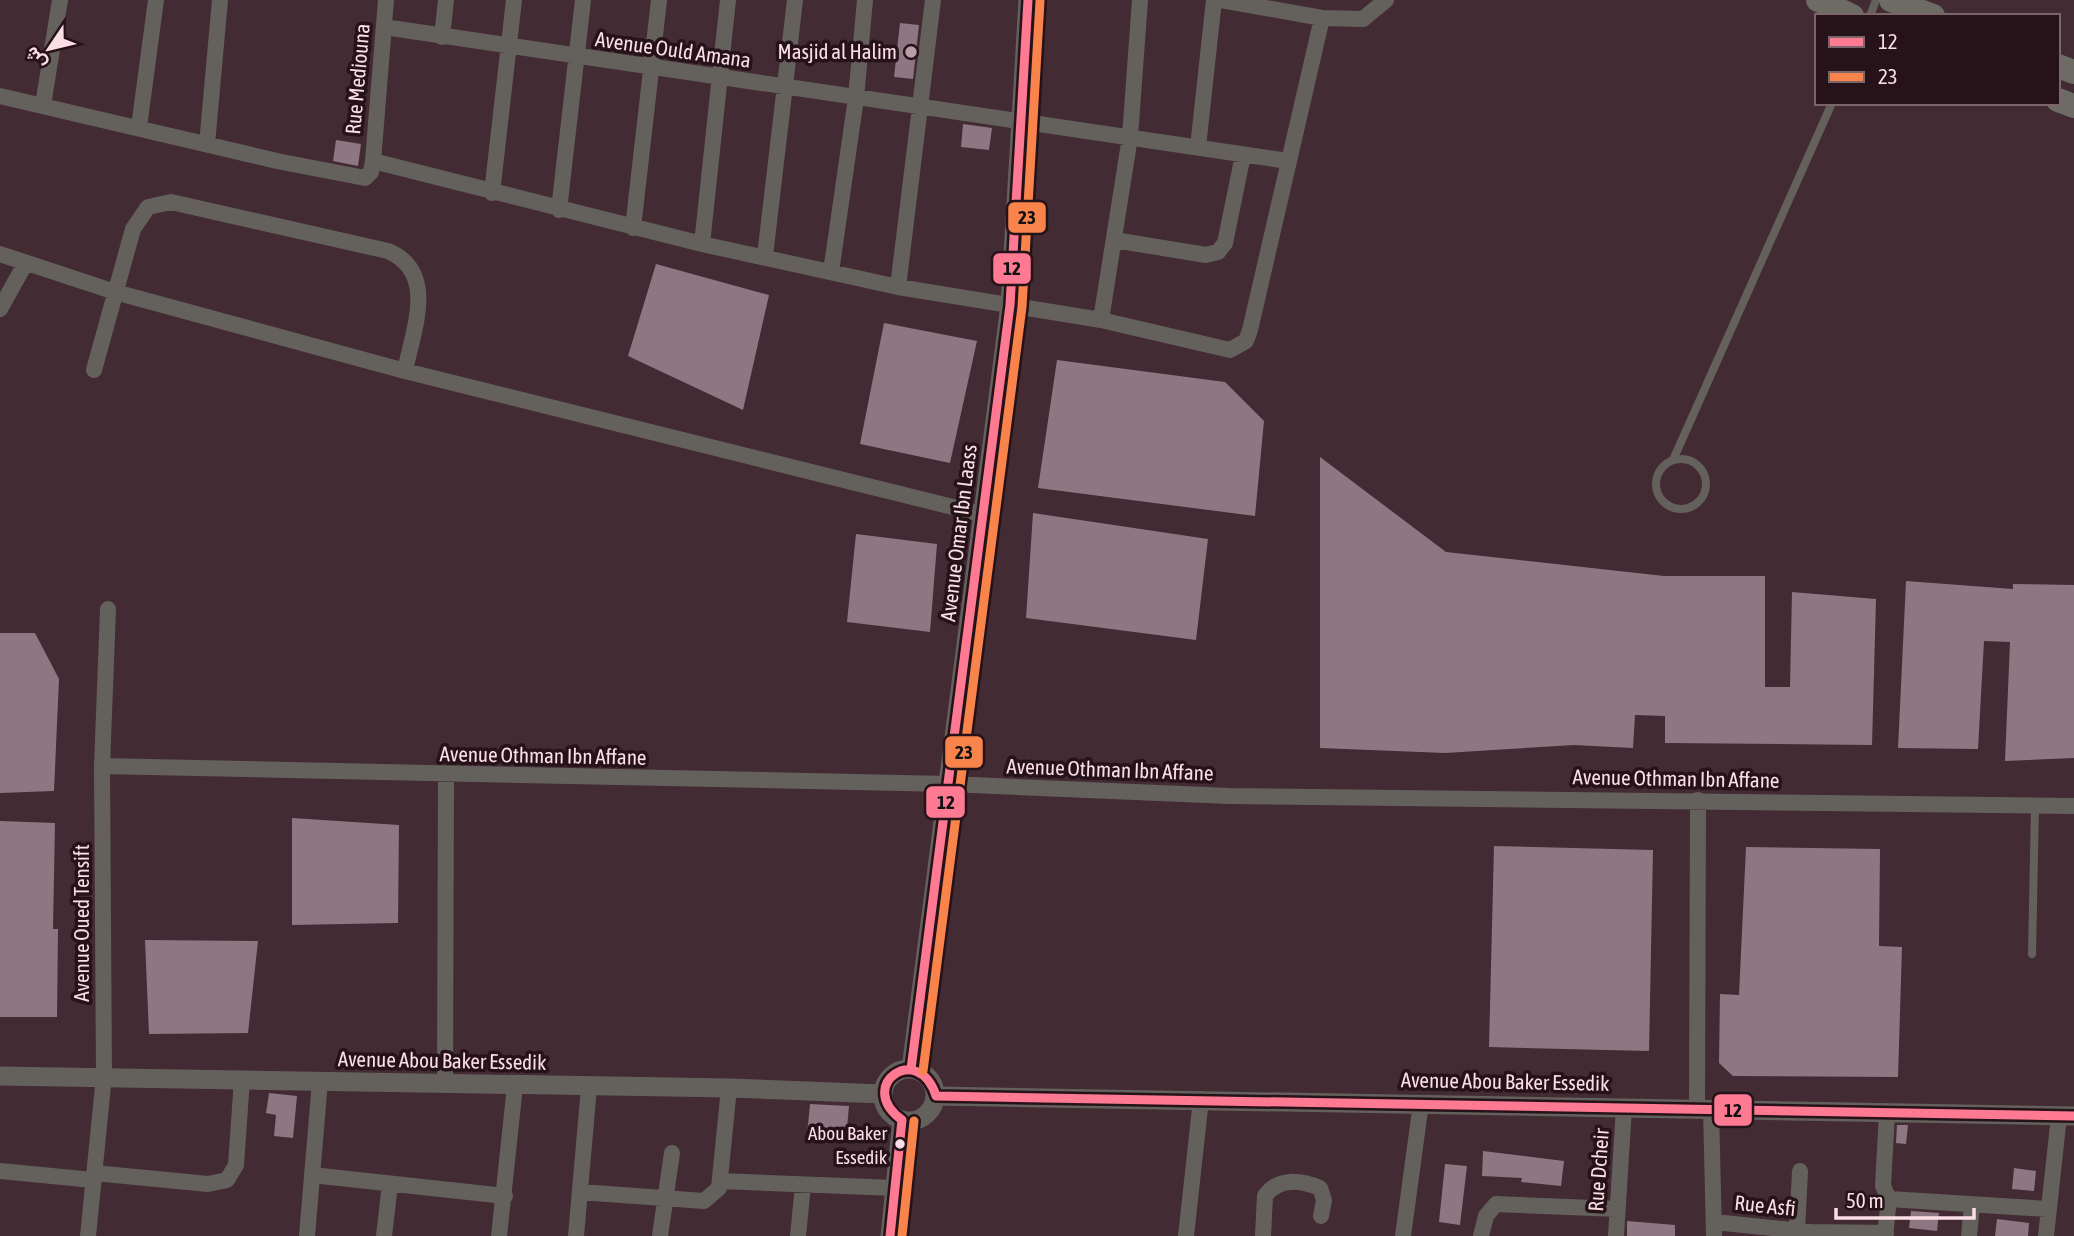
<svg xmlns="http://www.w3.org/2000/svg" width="2074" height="1236" font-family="'Asap Condensed',Vazirmatn,sans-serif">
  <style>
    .building { fill: #8d7783 }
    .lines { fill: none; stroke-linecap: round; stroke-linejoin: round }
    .service { stroke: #64615d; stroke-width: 8 }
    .minor { stroke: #64615d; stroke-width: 16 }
    .tertiary { stroke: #64615d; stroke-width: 19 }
    .primary { stroke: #6c6b64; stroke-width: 24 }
    .bus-1-casing { stroke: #261219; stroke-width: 14 }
    .bus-2-casing { stroke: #261219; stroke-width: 14 }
    .bus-1 { stroke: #fe7a93; stroke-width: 9 }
    .bus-2 { stroke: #f8844c; stroke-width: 9 }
    .poi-dot { fill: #bb9fa8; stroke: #261219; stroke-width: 2.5 }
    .bus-dot { fill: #fcdee7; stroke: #261219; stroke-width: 2.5 }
    .labels { text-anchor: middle; stroke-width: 7; stroke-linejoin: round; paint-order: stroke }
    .bus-label { font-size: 19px; fill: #fcdee7; stroke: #261219; text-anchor: end }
    .street-label { font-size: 21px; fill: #fcdee7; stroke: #261219 }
    .poi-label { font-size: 21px; fill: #fcdee7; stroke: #261219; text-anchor: end }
    .line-badge { stroke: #261219; stroke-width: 2.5 }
    .pale-badge-label { font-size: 19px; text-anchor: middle; font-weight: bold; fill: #111 }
  </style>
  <rect width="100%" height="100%" fill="#432b34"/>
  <path class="building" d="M900,23l19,2 -6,54 -19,-2z
    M963,124l29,4 -3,22 -28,-3z
    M336,140l25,4 -3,22 -25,-5z
    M656,264l113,31 -26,115 -115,-54z
    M884,323l93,18 -27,122 -90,-19z
    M1057,360l168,22 39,39 -9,95 -217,-28z
    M1320,457l126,95 218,24h101v111h25l2,-95 84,7 -4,146 -207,-2v-27l-30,-1 -2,33 -59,-3 -129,8 -125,-5z
    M1033,513l175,26 -12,101 -170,-22z
    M856,534l81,10 -7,88 -83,-10z
    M1906,581l107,8v-5l61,1v173l-69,3 5,-119 -26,-1 -6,108 -80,-1z
    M0,633h35l24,46 -5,112 -54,2z
    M292,818l107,7 -1,98 -106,2z
    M0,821l55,2 -2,106h5l-1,88h-57z
    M1494,846l159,4 -4,201 -160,-4z
    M1746,847l134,2 -1,97 23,1 -4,130 -165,-1 -14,-13 1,-69 19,1z
    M145,940l113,1 -10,92 -99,1z
    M269,1093l28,3 -4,42 -19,-2 2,-21 -10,-2z
    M810,1104l39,2 -3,33 -39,-4z
    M1897,1125h11l-2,19 -10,-1z
    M1483,1151l81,10 -3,25 -40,-4 1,-4 -40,-2z
    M1445,1164l22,2 -7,59 -21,-3z
    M2014,1168l22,3 -2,20 -22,-2z
    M1911,1211l28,2 -2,18 -28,-3z
    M1997,1219l32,4 -1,13h-33z
    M1627,1221l48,4v11h-48z"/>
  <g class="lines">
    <path class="service" d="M1870,16l6,-16
      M1656 484a25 25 0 1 1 50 0a25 25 0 1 1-50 0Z
      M1673,460l159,-357
      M2032,954l3,-148"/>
    <path class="minor" d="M1221,0l101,18 41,1 23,-19
      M384,27l904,134
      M442,37l4,-37
      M0,96l277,65 88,17 6,-6 2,-11 13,-161
      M43,105l17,-105
      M139,127l17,-127
      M207,144l13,-144
      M1198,147l16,-147
      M373,161l329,83 196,43 203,33 129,30 16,-9 4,-11 72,-312
      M492,193l22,-193
      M559,210l24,-210
      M633,228l26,-228
      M1114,240l92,15 12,-3 7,-9 18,-88
      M702,244l26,-244
      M0,254l115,38 290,79 580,144
      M765,256l30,-256
      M831,272l25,-174 9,-98
      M898,287l35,-287
      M0,309l25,-45
      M1101,320l29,-183 10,-137
      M94,370l39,-141 15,-22 23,-5 217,49c50,21 25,79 17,120
      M102,766l846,18 282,12 844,10
      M445,1084l1,-309
      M1697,1108l1,-308
      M1711,1108l3,128
      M0,1171l93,9
      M94,1173l114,11 19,-4 9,-15 6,-86
      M312,1175l193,21
      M720,1181l175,7
      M580,1192l124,9 15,-13 10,-100
      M1889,1199l159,10
      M1714,1222l97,10 75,1
      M1797,1231l3,-60
      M88,1236l16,-160 -2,-310 6,-157
      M307,1236l13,-155
      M384,1236l6,-52
      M499,1236l16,-150
      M576,1236l13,-149
      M660,1236l12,-83
      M798,1236l5,-51
      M1186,1236l15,-137
      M1263,1236l2,-40c13,-19 36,-16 55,-8l4,12 -3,16
      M1403,1236l18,-133
      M1481,1236l5,-20 10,-12 122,5
      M1616,1236l8,-129
      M1885,1236l4,-37 -6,-13 4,-74
      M1969,1236l3,-31
      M2046,1236l13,-120"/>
    <path class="tertiary" d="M883 1095a26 26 0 1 1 52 0a26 26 0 1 1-52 0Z
      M911,1069l99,-764 18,-305
      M0,1076l729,12 154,6
      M936,1096l1138,20
      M890,1236l12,-116"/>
    <path class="primary" d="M1818,0l34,16
      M1891,0l42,16
      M2058,66l16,6
      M2058,100l16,6"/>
    <g class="bus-1-casing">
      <path id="bus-1" d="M911,1069l99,-764 18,-305
        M890,1236l12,-116c-48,-35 17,-79 34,-24l1138,20"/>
    </g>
    <g class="bus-2-casing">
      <path id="bus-2" d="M923,1071l99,-764 18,-306
        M902,1236l12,-115"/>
    </g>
    <use href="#bus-1" class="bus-1"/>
    <use href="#bus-2" class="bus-2"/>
  </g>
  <circle class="poi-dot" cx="911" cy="52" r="7"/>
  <circle class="bus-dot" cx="900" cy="1144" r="6"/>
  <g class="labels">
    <g class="bus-label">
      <text x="887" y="1140">Abou Baker<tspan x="887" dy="24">Essedik</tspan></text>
    </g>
    <g class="street-label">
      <text transform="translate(673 50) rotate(8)" y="7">Avenue Ould Amana</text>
      <text transform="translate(358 79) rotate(-85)" y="7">Rue Mediouna</text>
      <text transform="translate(959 533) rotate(-83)" y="7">Avenue Omar Ibn Laass</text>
      <text transform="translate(543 756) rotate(1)" y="7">Avenue Othman Ibn Affane</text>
      <text transform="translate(1110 770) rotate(2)" y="7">Avenue Othman Ibn Affane</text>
      <text transform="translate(1676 779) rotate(1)" y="7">Avenue Othman Ibn Affane</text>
      <text transform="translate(82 923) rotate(-90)" y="7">Avenue Oued Tensift</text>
      <text transform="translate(442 1061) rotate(1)" y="7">Avenue Abou Baker Essedik</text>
      <text transform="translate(1505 1082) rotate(1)" y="7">Avenue Abou Baker Essedik</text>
      <text transform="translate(1599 1170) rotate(-86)" y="7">Rue Dcheir</text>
      <text transform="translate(1765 1206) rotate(6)" y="7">Rue Asfi</text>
    </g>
    <g class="poi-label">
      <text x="897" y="59">Masjid al Halim</text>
    </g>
  </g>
  <g class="line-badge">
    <rect x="1007" y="201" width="40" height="33" rx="7" fill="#f8844c"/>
    <rect x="992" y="252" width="40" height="33" rx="7" fill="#fe7a93"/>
    <rect x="944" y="735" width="40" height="34" rx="7" fill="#f8844c"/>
    <rect x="925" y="785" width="41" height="34" rx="7" fill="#fe7a93"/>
    <rect x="1713" y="1093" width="40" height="34" rx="7" fill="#fe7a93"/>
  </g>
  <g class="pale-badge-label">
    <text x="1027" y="224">23</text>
    <text x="1012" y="275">12</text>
    <text x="964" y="759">23</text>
    <text x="946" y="809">12</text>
    <text x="1733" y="1117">12</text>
  </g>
  <rect x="1815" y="14" width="245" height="91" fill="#261219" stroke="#7c646b" stroke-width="2"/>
  <rect x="1829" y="37" width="35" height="10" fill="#fe7a93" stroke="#7c646b" stroke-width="2"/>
  <text x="1878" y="49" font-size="21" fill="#fcdee7">12</text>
  <rect x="1829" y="72" width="35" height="10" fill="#f8844c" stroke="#7c646b" stroke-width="2"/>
  <text x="1878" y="84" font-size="21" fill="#fcdee7">23</text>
  <g transform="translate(49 49) rotate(235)" stroke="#261219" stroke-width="5" paint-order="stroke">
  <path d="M0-5L12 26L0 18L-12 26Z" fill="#fcdee7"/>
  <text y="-10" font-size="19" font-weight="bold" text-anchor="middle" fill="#fcdee7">ش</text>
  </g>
  <path d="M1836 1208v10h138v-10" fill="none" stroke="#fcdee7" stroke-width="3.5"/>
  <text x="1846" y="1208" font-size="21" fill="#fcdee7" stroke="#261219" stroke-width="5" paint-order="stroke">50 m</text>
</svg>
